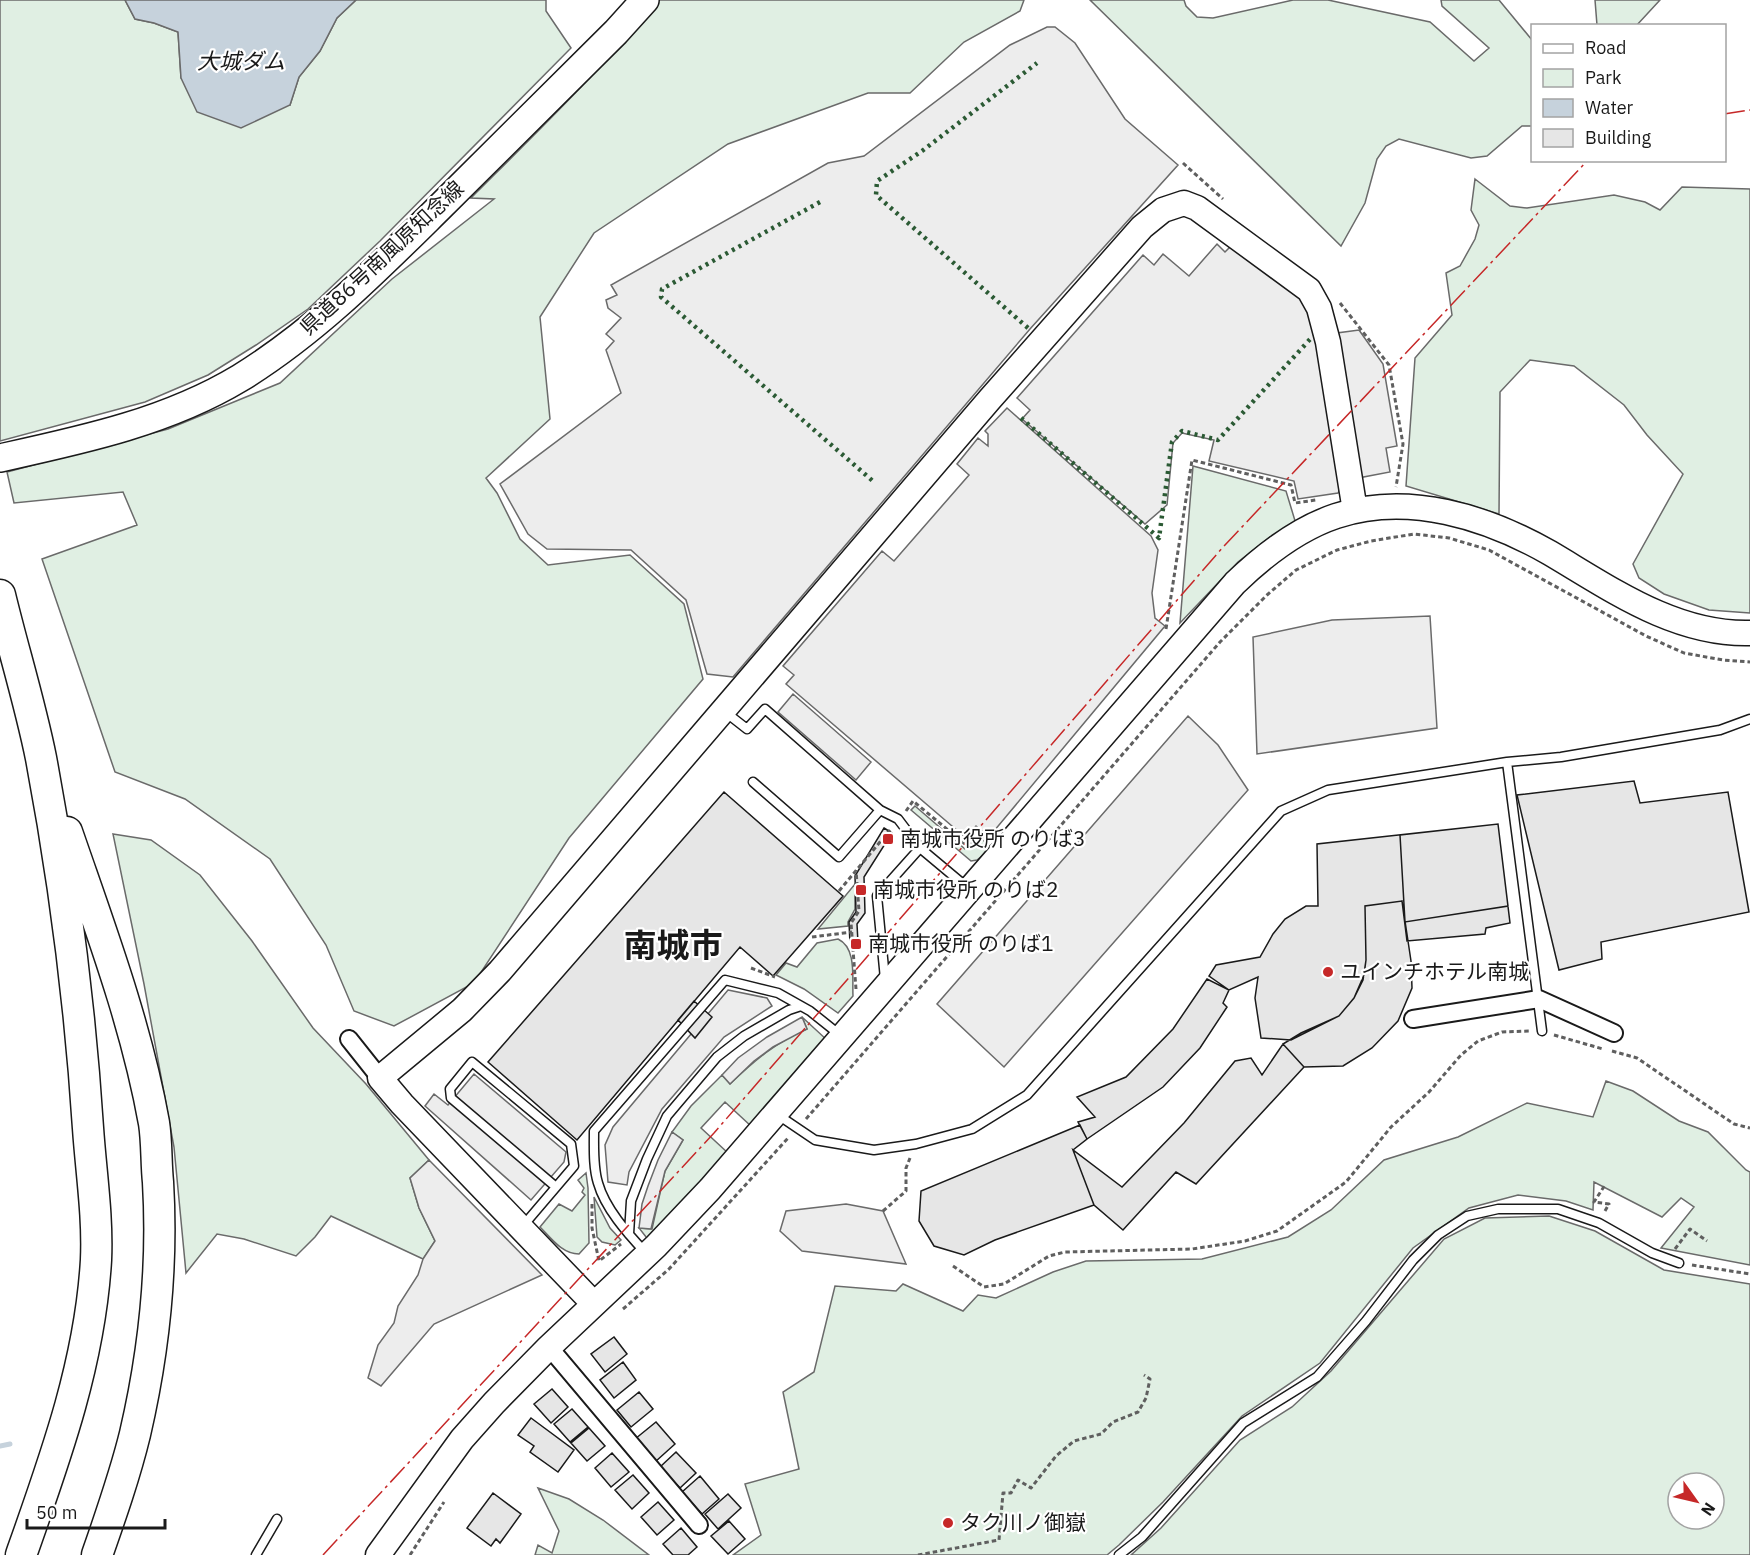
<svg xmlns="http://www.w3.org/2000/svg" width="1750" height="1555" font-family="'IBM Plex Sans','Noto Sans JP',sans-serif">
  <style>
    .green { fill: #e0efe3; stroke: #6a6a6a; stroke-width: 1.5; fill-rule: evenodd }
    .parking { fill: #ededed; stroke: #6a6a6a; stroke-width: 1.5 }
    .water { fill: #c6d2dc; stroke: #6a6a6a; stroke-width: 1.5 }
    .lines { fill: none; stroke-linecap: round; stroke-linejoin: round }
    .stream { stroke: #c6d2dc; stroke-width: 5 }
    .building { fill: #e6e6e6; stroke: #1a1a1a; stroke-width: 1.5 }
    .lane-casing { stroke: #1a1a1a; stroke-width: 11 }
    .street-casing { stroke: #1a1a1a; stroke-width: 20 }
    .secondary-casing { stroke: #1a1a1a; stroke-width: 27 }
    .primary-casing { stroke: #1a1a1a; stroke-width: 30 }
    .highway-casing { stroke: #1a1a1a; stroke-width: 33 }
    .path { stroke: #5f5f5f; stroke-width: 3; stroke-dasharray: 4.5 3; stroke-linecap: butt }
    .lane { stroke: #fff; stroke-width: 8 }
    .street { stroke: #fff; stroke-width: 16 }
    .secondary { stroke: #fff; stroke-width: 24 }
    .primary { stroke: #fff; stroke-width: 27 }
    .highway { stroke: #fff; stroke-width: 30 }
    .hedge { stroke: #2b5a34; stroke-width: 4.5; stroke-dasharray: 3 4.5; stroke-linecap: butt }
    .power { stroke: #c62828; stroke-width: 1.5; stroke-dasharray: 21 4.5 3 4.5; stroke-linecap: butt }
    .poi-dot { fill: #c62828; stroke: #fff; stroke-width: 2 }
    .labels { text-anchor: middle; stroke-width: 4.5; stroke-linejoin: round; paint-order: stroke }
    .street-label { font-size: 21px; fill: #1a1a1a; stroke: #fff }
    .poi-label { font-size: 21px; fill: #1a1a1a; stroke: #fff; text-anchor: start }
    .water-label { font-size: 22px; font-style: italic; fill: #1a1a1a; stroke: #fff }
    .town-label { font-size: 33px; font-weight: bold; fill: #1a1a1a; stroke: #fff }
  </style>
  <rect width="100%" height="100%" fill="#fff"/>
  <path class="green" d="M0,0h125l10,19 19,4 24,9 3,46 109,27 9,-28 21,-26 17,-33 19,-18h190v11l25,37 -191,193 -72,68 -52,36 -48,30 -63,27 -145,39z
    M659,0h365l-4,11 -56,31 -54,51h-42l-140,51 -134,89 -54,84 10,102 -64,59 11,15 23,46 28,26 82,-10 54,49 19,75 -134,159 -95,145 -80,43 -40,-15 -28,-66 -56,-86 -85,-60 -70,-27 -73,-213 95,-34 -14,-33 -109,11 -7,-31 161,-43 112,-46 112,-104 102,-80 -23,-1c64,-64 130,-128 188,-198z
    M1090,0h94l2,6 11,11 16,1 80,-18h35l102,22 44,39 15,-13 -47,-42 -1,-6h58l33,40v86h-10l-35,30 -16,2 -72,-19 -13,7 -9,13 -12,44 -24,43z
    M1595,0h65l-24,26 -39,-1z
    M1475,179l35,27 17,2 87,-13 31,7 15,8 22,-23 68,2v424l-41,-3 -45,-16 -25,-16 -6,-14 50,-90 -36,-39 -23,-30 -50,-39 -44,-6 -30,32 -1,122 -93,-28 9,-128 37,-43 -6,-42 14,-7 15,-27 4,-14 -8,-15z
    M1193,466l93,25 10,33 -26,13 -32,25 -58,61z
    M915,806l50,43 13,-13 14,12 -15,12 -6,1 -60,-51z
    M113,834l38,6 49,35 52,66 61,87 53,56 63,76 -19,18 9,30 16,33 -12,18 -92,-43 -16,21 -19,19 -52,-17 -27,-5 -31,39 -12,-126 -30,-163z
    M855,884v25l-7,13v4l-30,3z
    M838,939c19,9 14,39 15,57l-15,17 -34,-24 -28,-14 10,-12 11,4 20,-24z
    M802,1017l25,23 -11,17 -118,136 -48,49 -11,-14 13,1 13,-58 18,-31 -11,-8 19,-26 31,-31 8,9c23,-22 47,-43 77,-55zM725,1102l27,25 -24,26 -27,-25z
    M1606,1081l27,10 46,30 29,11 38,38 4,2v93l-89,-17 33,-41 -13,-9 -19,19 -68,-35 -1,28 -27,-9 -48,-6 -49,13 -56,40 -93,115 -78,53 -79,86 -44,43 -12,10h-374l28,-20 -16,-51 54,-15 -16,-77 31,-20 21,-86 61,5 7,-7 60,27 15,-16 18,3 57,-26 33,-11 116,-2 86,-22 43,-27 53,-50 74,-23 69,-34 66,14z
    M586,1173l2,15 1,55 -10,11c-17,0 -28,-16 -39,-27l19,-23 13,7 13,-16 -3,-3 2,-4 -6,-8z
    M594,1197l16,31 11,12 -6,5 -13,-3 -5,-5z
    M1549,1216l46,15 69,39 86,14v271h-619l30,-27 79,-88 52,-33 39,-36 113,-132 41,-21zM1678,1483h36v36h-36z
    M538,1488l31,11 34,21 46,35h-114l3,-10 14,8 7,-22z"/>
  <path class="parking" d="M1047,27h8l20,16 50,76 53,46 -148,164 -297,348 -26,-3 -21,-74 -55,-50 -84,-1 -19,-15 -28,-50 121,-91 -15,-43 8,-9 -8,-7 15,-16 -13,-10 -2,-8 11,-5 -6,-10 217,-122 36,-7 146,-111z
    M1217,244l8,8 7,-7 68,53 14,23 27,166 -3,6 -40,6 -4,-18 -85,-20 5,-21 -32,-7 -9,10 -6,62 -22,19 -123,-105 8,-9 -13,-12 126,-143 11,10 9,-11 26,22z
    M1359,330l24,34 14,82 -11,2 4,24 -32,6 -21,-145z
    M1007,408l144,128 7,14 -6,43 3,25 10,8 -176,211 -13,-11 -10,12 -180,-154 8,-9 -11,-9 99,-115 12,10 75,-86 -12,-11 21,-26 10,8v-12l-3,-3z
    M1430,616l7,112 -180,26 -4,-117 79,-17z
    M793,694l78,68 -15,18 -78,-68z
    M1188,716l30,29 30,45 -244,277 -67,-63z
    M728,990l39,8 5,8 -48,31 -62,72 -33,63 -2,13 -19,-3 -3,-37 8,-18z
    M802,1017l5,12 -34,18 -19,14 -24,23 -8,-9 16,-17 29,-21z
    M474,1074l92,78 -2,10 -33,38 -106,-94 9,-12 14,11z
    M672,1132l11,8 -18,31 -14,58 -12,-1 3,-24 6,-18 10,-26z
    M429,1160l113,115 -108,49 -53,62 -13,-8 10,-33 16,-22 4,-17 20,-31 5,-16 12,-18 -16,-33 -9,-30z
    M846,1204l37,7 23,53 -104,-13 -22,-20 6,-20z"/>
  <path class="water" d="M125,0h231l-19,18 -17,33 -21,26 -9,28 -49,23 -44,-16 -16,-34 -3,-46 -24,-9 -19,-4z"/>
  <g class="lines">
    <path class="stream" d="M0,1446l10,-2"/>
  </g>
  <path class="building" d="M1634,781l6,22 88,-11 21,120 -148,30 1,17 -43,11 -42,-175z
    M724,792l119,104 -70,80 -33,-29 -163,193 -89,-78z
    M1498,824l12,99 -24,5 -1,6 -78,7 -5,-40 -37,5 1,54 -2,15 -10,23 -15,18 -48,24 -30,-2 -6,-40 3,-21 -29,13 -20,-14 7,-11 44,-8 13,-23 12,-15 21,-13h12l-1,-62z
    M1498,824l10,82 -103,16 -5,-87z
    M884,828l8,5 -28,44 1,36 -8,11 1,19 -8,1 -1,-22 7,-10 -1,-36z
    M1402,901l9,60 1,27 -14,33 -26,27 -29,18 -39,1 -21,-23 18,-11 38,-17 15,-18 9,-18 3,-20 -1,-54z
    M1207,979l22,11 -6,13 4,4 -27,41 -37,39 -76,52 -9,-17 17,-5 -18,-20 49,-20 47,-48z
    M694,1001l18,16 -17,21 -17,-18z
    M1283,1044l21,23 -108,117 -20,-12 -53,58 -29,-25 -21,-55 49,37 62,-64 51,-62 16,-3 11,17z
    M1080,1125l7,14 -14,11 21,55 -99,35 -31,15 -30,-9 -15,-25 2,-30z
    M614,1337l13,17 -22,18 -14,-18z
    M623,1362l13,18 -22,18 -14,-18z
    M552,1389l16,18 -17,16 -17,-19z
    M639,1392l14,17 -22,18 -14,-17z
    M572,1409l16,18 -18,15 -16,-18z
    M531,1418l43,32 -16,22 -28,-20 4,-6 -16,-11z
    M656,1422l19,22 -20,18 -20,-23z
    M589,1428l16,18 -18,15 -16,-18z
    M676,1452l20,21 -16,15 -20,-21z
    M612,1453l17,19 -18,15 -16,-19z
    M633,1475l16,18 -17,16 -17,-19z
    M700,1476l19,23 -17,15 -20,-22z
    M493,1493l28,21 -21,29 -4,-4 -5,7 -24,-18z
    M728,1494l13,14 -23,21 -13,-15z
    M658,1502l16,18 -17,15 -16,-18z
    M729,1521l16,18 -17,15 -17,-18z
    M681,1528l16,19 -9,8h-15l-10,-11z"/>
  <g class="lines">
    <g class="lane-casing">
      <path id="lane" d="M724,711l23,18 18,-20 115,101 18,9 22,29
        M1507,762l35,269
        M753,782l86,75 41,-47
        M885,979l-8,-83 43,-48 49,41
        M778,1115l37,25 59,10 42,-6 56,-15 55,-34 254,-284 47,-21 179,-28 54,-5 159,-27 30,-11
        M522,1227l52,-61 -3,-22 -99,-82 -22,27 1,9 105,89
        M629,1234l2,-33 16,-42 20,-43 50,-59 27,-21 45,-26 12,-4
        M645,1252c-18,-19 -40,-44 -47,-69 -5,-16 -4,-35 -4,-52l131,-151 53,13 32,18 30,24
        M256,1555l21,-36
        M1119,1555l23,-18 101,-114 74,-46 49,-56 47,-61 25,-25 29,-19 31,-7h60l41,14 53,30 27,10"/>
    </g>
    <g class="street-casing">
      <path id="street" d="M1413,1019l126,-20 75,34
        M349,1039l31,39
        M549,1347l150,178"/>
    </g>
    <g class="secondary-casing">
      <path id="secondary" d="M594,1304l-192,-200 -22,-26 82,-68 38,-39 490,-572 152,-172 21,-17 21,-7 13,5 112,82 10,18 9,34 27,169
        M378,1555l84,-116 32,-36 55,-56 107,-101 54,-57 525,-606c29,-28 62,-54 101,-67 72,-24 151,1 214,37 61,36 125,82 200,80"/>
    </g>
    <g class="primary-casing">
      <path id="primary" d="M0,458c82,-18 167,-36 240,-80 75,-46 137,-109 199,-170 59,-59 118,-118 177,-176l29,-32"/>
    </g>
    <g class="highway-casing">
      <path id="highway" d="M0,595c13,54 30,108 41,163 23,122 39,246 47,370 3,44 10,88 8,132 -6,103 -41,199 -75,295
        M67,832c33,96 69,191 87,291 3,19 2,40 4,59 5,84 -4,170 -23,252 -10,41 -24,81 -38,121"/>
    </g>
    <path class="path" d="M1183,163l40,36
      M1340,303l49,62 14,79 -7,43
      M1166,629l26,-169 99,25 4,18 21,-3
      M906,811l7,-10 52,43 11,-13 11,8
      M839,891l51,-61
      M812,937l40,-5
      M751,968l24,9
      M856,989l-5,-66 8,-12 -3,-41
      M1554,1035l49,14
      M1612,1051l25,7 97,66 16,4
      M806,1119l414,-477 47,-47 29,-25 41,-20 34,-9 43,-7 35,4 40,12 157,86 38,17 39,7 27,2
      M592,1204v24l7,33 22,-17
      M883,1211l23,-20v-23l4,-10
      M1605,1211l4,-7 -15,-2 11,-17
      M1675,1249l15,-20 17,12
      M1692,1265l58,9
      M953,1266l31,21 20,-3 45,-28 16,-4 127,-3 53,-8 32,-10 69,-49 45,-55 38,-35 32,-37 17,-14 24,-9 28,-1
      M623,1309l46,-40 120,-132
      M410,1555l34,-53
      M918,1555l81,-15 4,-47h8l7,-13 13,8 25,-32 18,-15 27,-7 12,-12 25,-10 8,-14 4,-19 -6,-4"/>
    <use href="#lane" class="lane"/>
    <use href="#street" class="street"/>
    <use href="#secondary" class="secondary"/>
    <use href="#primary" class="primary"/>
    <use href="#highway" class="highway"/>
    <path class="hedge" d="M820,202l-158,87 -1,8 213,185
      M1028,328l-152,-133 1,-14 45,-30 115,-88
      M1021,418l138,120 13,-96 10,-11 36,9 95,-104"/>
    <path class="power" d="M1724,114l26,-4
      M323,1555l391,-422 510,-587 364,-386"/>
  </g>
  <g class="poi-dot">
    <rect x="882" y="833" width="12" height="12" rx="3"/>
    <rect x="855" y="884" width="12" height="12" rx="3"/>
    <rect x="850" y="938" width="12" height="12" rx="3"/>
    <circle cx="1328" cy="972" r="6"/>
    <circle cx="948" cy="1523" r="6"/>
  </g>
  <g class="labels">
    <g class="street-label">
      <text transform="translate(382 258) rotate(-43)" y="7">県道86号南風原知念線</text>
    </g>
    <g class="poi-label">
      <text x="900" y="846">南城市役所 のりば3</text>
      <text x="873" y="897">南城市役所 のりば2</text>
      <text x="868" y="951">南城市役所 のりば1</text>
      <text x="1340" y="979">ユインチホテル南城</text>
      <text x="960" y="1530">タク川ノ御嶽</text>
    </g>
    <g class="water-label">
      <text x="241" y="69">大城ダム</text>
    </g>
    <g class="town-label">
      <text x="673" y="957">南城市</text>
    </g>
  </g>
  <rect x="1531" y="24" width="195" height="138" fill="#ffffff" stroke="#a3a3a3" stroke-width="1.5"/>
  <rect x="1543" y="44" width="30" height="9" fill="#ffffff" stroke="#a3a3a3" stroke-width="1.5"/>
  <text x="1585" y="54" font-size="18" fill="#1a1a1a">Road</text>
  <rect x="1543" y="69" width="30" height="18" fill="#e0efe3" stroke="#a3a3a3" stroke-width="1.5"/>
  <text x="1585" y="84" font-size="18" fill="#1a1a1a">Park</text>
  <rect x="1543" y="99" width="30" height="18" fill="#c6d2dc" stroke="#a3a3a3" stroke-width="1.5"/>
  <text x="1585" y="114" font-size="18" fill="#1a1a1a">Water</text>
  <rect x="1543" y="129" width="30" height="18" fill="#e6e6e6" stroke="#a3a3a3" stroke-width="1.5"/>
  <text x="1585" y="144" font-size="18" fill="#1a1a1a">Building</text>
  <g transform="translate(1696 1501) rotate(124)"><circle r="28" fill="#ffffff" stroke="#a3a3a3" stroke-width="1.5"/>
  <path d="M0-4.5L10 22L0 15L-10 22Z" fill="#c62828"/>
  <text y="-9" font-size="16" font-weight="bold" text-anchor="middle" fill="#1a1a1a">N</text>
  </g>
  <path d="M27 1519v9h138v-9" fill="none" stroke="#1a1a1a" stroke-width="3"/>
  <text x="36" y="1519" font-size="18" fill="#1a1a1a" stroke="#ffffff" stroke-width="4.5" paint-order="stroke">50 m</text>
</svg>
